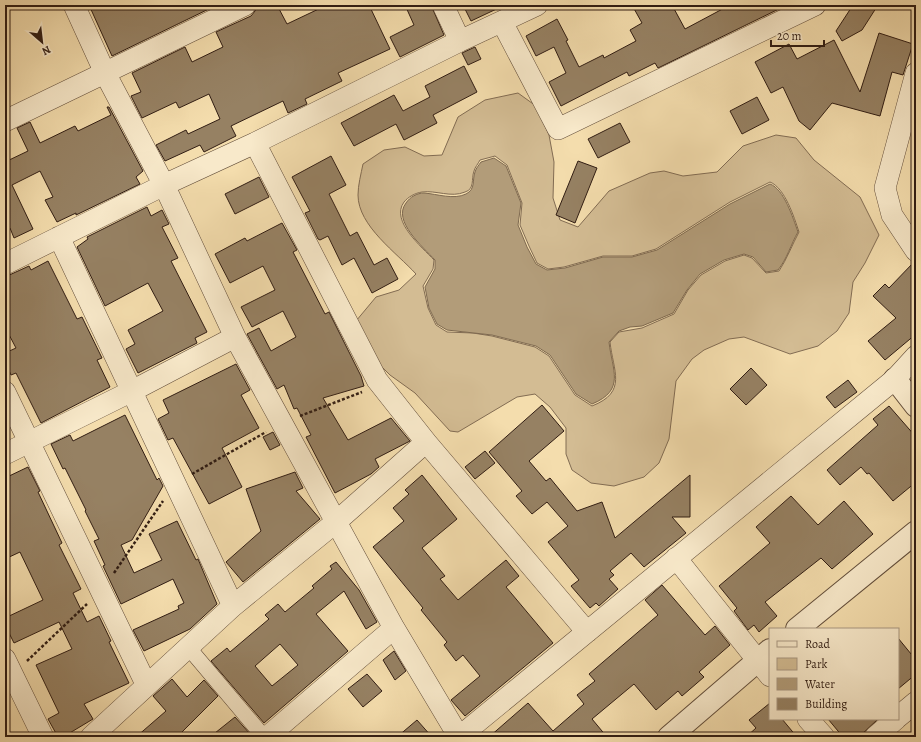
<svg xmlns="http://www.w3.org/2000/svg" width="921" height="742" font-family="Alegreya,serif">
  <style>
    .green { fill: #d3bc93; stroke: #826c53; fill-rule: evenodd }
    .water { fill: #b29c79; stroke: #7e6950 }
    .building { fill: #968163; stroke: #311d13; fill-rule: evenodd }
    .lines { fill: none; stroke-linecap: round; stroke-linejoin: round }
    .pedestrian-casing { stroke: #624d3a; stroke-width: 16 }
    .minor-casing { stroke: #624d3a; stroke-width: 22 }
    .tertiary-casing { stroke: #624d3a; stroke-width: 24 }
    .path { stroke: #311d13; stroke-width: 2.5; stroke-dasharray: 3 2; stroke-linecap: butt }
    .pedestrian { stroke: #f8e9ca; stroke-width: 15 }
    .minor { stroke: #f8e9ca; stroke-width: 21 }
    .tertiary { stroke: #f8e9ca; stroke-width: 22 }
  </style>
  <rect width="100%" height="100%" fill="#f4ddad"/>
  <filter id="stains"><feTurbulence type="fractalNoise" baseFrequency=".005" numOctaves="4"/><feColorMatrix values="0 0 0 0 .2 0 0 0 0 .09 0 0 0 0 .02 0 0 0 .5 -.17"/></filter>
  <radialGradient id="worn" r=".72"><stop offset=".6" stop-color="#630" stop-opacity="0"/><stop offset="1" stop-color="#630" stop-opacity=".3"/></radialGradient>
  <path class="green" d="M518,93l18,13 13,29 5,27 -1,36 7,22 18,7 31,-36 41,-18 14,-2 19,5 34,-4 26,-26 33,-11 20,3 18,22 46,37 19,38 -14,28 -12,19 -4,31 -12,18 -19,15 -28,8 -46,-17 -15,2 -25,11 -12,9 -16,22 -7,58 -10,24 -15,14 -30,9 -23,-3 -19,-13 -6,-16v-26l-16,-21 -15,-13 -18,3 -59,35 -8,-1 -35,-38 -25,-18 -26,-26 -8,-28 20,-24 23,-7 17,-16c-19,-21 -58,-48 -58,-79 0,-10 3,-21 5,-31l21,-14 21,-3 19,9 18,-1 16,-38 27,-17zM495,156l12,9 15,38 -2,22 9,21 8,17 11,6 16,-2 39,-11h29l24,-7 74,-47 40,-20c15,6 24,35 29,50 -7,13 -12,27 -20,39l-13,2 -14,-15 -8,-3 -19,6 -24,14 -13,15 -14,24 -32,14 -23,4 -9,10c3,29 18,50 -18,64l-17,-11 -26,-39 -14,-9 -43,-11 -19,-3 -26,-1 -11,-7 -8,-17 -5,-22 10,-17 1,-9c-12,-13 -44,-39 -30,-58 4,-5 11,-9 18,-10 14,-2 29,6 43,0 10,-3 6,-13 9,-21 1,-4 4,-7 6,-11z"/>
  <path class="water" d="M494,158l12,8 15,37 -3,22 9,22 9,17 11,6 18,-2 38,-11h29l25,-7 73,-46 40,-20c14,5 23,34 28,48 -7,12 -11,27 -20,38l-12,2 -13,-15 -9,-3 -20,6 -24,14 -13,16 -14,23 -31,13 -12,1 -11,4 -10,11c3,28 17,48 -17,62l-16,-10 -26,-39 -14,-9 -44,-11 -45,-5 -10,-6 -8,-16 -4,-21 10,-18v-9c-12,-13 -43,-39 -29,-57 4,-6 11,-10 18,-10 13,1 30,7 42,1 10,-5 6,-14 9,-22 1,-4 4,-7 6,-10z"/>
  <path class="building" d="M89,5h128l-105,51z
    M257,5h20l10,19 40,-19h42l21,44 -52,24 4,8 -37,18 2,5 -19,9 -5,-12 -52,25 5,10 -32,16 -4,-7 -35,16 -9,-16 30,-15 2,4 32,-15 -11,-25 -30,14 -3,-6 -34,16 -11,-22 10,-4 -9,-19 53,-26 7,15 31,-15 -7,-15 35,-16 4,-5z
    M405,5h26l13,30 -44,22 -10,-20 24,-12z
    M463,5h42l-34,16z
    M632,5h40l13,24 45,-24h57l-129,63 -3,-5 -26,13 -2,-4 -66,34 -12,-24 17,-9 -12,-26 -18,9 -10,-20 31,-17 11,21 -2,1 13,26 24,-12 1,3 32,-17 -6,-11 12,-7z
    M853,5h25l-16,25 -20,11 -6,-10z
    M879,33l34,11 -10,31 -11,-3 -12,44 -48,-13 -22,27 -11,-9 -16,-34 -12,6 -16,-31 34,-18 8,15 37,-19 26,52z
    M475,47l6,12 -13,6 -6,-12z
    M464,66l13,26 -44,23 4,8 -33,17 -8,-16 -42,22 -13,-23 53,-28 9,16 27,-14 -5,-11z
    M757,97l12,23 -27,14 -12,-23z
    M107,107h2l34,64 -7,6 4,7 -64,31v-2l-19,9 -12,-22 8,-3 -13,-26 -28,14 21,44 -19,9 -4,-10 -5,2v-68l23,-11 -11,-23 13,-6 10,21 35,-17 3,5 33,-16z
    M620,123l10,19 -32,16 -10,-19z
    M331,156l15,29 -17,9 21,42 7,-4 17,33 13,-7 11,21 -26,14 -18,-35 -12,7 -14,-29 -8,4 -2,-1 -13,-26 5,-2 -18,-34z
    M578,161l19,7 -22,55 -19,-8z
    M259,177l10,20 -34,17 -10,-20z
    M147,207l4,9 11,-6 7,14 -7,3 16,31 -7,3 36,71 -12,6 2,5 -59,30 -12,-24 9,-5 -7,-14 35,-19 -15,-28 -43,23 -28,-59 11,-8 -1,-2z
    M282,223l15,27 -4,2 32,62 4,-2 32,64 3,10 -41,12 25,42 43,-22 19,23 -35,18 4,8 -8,7 -36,19 -29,-56 5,-2 -14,-27 -3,1 -10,-24 -7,4 -30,-55 12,-6 12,23 25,-14 -13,-26 -31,16 -11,-20 34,-17 -12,-24 -33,17 -15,-29 30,-16 2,3z
    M48,261l29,58 5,-2 20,41 -5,2 13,27 -69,36 -25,-50 -5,2 -6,-13v-9l11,-5 -11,-21v-50l24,-11 2,4z
    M914,262l2,1v71l-31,26 -17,-19 28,-23 -23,-22 12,-12 4,4z
    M236,364l14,26 -9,5 18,33 -37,20 20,39 -33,17 -36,-66 -5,2 -10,-21 11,-6 -6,-13z
    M751,368l16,17 -21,20 -16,-16z
    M848,380l9,12 -22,16 -9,-11z
    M542,405l22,26 -35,30 17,20 4,-3 27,33 25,-9 13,36 75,-63v42h-18l14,16 -42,34 -13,-14 -21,18 4,4 -5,4 9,10 -19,17 -3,-3 -6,5 -19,-22 8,-6 -31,-38 20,-16 -21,-24 -15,12 -16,-18 6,-5 -33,-39z
    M889,406l27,31v45l-23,19 -24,-28 -2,1 -6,-7 -21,18 -13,-15 51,-45 -5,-6z
    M125,415l32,65 2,-2 4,8 -31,54 -11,5 13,28 28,-13 -13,-26 28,-13 19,39 2,-1 19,45 -27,25 -46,22 -11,-21 46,-21 -1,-3 6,-3 -11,-24 -52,25 -18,-38 2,-1 -11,-24 5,-2 -14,-28 1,-1 -21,-42 -2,1 -12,-25 19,-9 3,6z
    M273,432l7,13 -10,5 -7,-13z
    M485,451l10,12 -20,16 -10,-12z
    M28,467l12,24 -2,1 24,51 -3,2 22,44 -8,4 14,29 12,-6 12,25 -2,1 20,41 -45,21 9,15 -30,18h-5l-10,-18 11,-6 -23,-48 36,-16 -13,-27 -45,21 -9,-18v-7l38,-18 -23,-48 -15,7v-81z
    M295,472l8,16 -7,3 24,28 -77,63 -17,-20 35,-31 -15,-42z
    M422,475l35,44 -35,29 23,28 -5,3 18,21 48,-40 13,16 -13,11 47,56 -88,73 -14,-16 29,-24 -17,-21 -7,6 -12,-16 3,-3 -26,-32 2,-2 -50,-61 31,-26 -11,-13 16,-14 -4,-4z
    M791,496l27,29 26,-24 29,33 -41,35 -11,-11 -56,44 12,14 -18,16 -5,-7 -6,5 -14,-19 3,-3 -18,-22 51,-43 -14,-16z
    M336,562l23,28 18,32 -11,7 -22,-38 -28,23 32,37 -84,72 -53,-62 16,-13 3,4 39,-33 -4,-4 13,-11 7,8 29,-24 -2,-2 20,-17 -2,-3zM280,644l18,21 -26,21 -17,-20z
    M662,585l43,50 10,-9 15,19 -31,27 5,5 -22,19 -4,-5 -22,19 -22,-26 -42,35 15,18h-118l39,-34 25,28 31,-27 -7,-9 18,-14 -6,-7 69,-59 -13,-15z
    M898,638l18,22v14l-18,15z
    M394,651l12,20 -11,9 -12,-20z
    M367,674l15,17 -19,16 -15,-18z
    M172,679l15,18 17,-17 14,16 -41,41h-41l30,-26 -13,-15z
    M770,703v16h12l15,18h-51l10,-9 -7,-8z
    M235,717l16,18 -2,2h-39z
    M828,719h50l-19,18h-16z
    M417,720l15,17h-35z"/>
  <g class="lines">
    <g class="pedestrian-casing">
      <path id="pedestrian" d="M188,647l76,90"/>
    </g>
    <g class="minor-casing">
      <path id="minor" d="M74,5l31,68 59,112 71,152 159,291 65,109
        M443,5l17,36
        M502,22l56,107 257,-124
        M916,73l-31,115 7,27 24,36
        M5,121l240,-116
        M255,143l122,237 49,62 161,190
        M59,237l174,369
        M5,264l159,-79 91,-42 205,-102 77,-36
        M5,392l141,292
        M5,454l127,-63 103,-54
        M676,558l94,118
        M5,659l38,78
        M898,717l18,-15
        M808,719l16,18
        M91,737l142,-131 103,-84 90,-80
        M267,737l127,-109
        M459,737l436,-358 21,-23
        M875,737l21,-18"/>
    </g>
    <g class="tertiary-casing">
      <path id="tertiary" d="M895,379l21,27
        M797,629l119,-97
        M669,737l101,-87"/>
    </g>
    <path class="path" d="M300,416l62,-24
      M192,474l74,-42
      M114,573l49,-72
      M27,661l60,-57"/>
    <use href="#pedestrian" class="pedestrian"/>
    <use href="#minor" class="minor"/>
    <use href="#tertiary" class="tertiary"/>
  </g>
  <rect width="921" height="742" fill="none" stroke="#f4ddad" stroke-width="20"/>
  <rect x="6" y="6" width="909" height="730" fill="none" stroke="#311d13" stroke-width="2"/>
  <rect x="10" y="10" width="901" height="722" fill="none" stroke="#311d13"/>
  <rect x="769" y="628" width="130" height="92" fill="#f8e9ca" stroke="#a89781"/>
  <rect x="777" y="641" width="20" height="6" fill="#f8e9ca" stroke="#a89781"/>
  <text x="805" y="648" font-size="12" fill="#311d13">Road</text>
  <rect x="777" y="658" width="20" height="12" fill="#d3bc93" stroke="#a89781"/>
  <text x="805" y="668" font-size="12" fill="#311d13">Park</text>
  <rect x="777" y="678" width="20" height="12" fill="#b29c79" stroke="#a89781"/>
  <text x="805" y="688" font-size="12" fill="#311d13">Water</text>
  <rect x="777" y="698" width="20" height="12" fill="#968163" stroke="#a89781"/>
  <text x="805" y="708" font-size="12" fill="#311d13">Building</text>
  <g transform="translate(42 42) rotate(152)" stroke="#f8e9ca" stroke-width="3" paint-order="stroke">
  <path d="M0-3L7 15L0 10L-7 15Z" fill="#311d13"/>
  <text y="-6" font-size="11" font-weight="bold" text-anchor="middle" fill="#311d13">N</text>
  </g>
  <path d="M771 40v6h53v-6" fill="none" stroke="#311d13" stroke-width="2"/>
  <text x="777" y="40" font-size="12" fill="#311d13" stroke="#f8e9ca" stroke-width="3" paint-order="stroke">20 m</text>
  <rect width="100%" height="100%" filter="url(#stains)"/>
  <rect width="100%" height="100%" fill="url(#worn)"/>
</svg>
